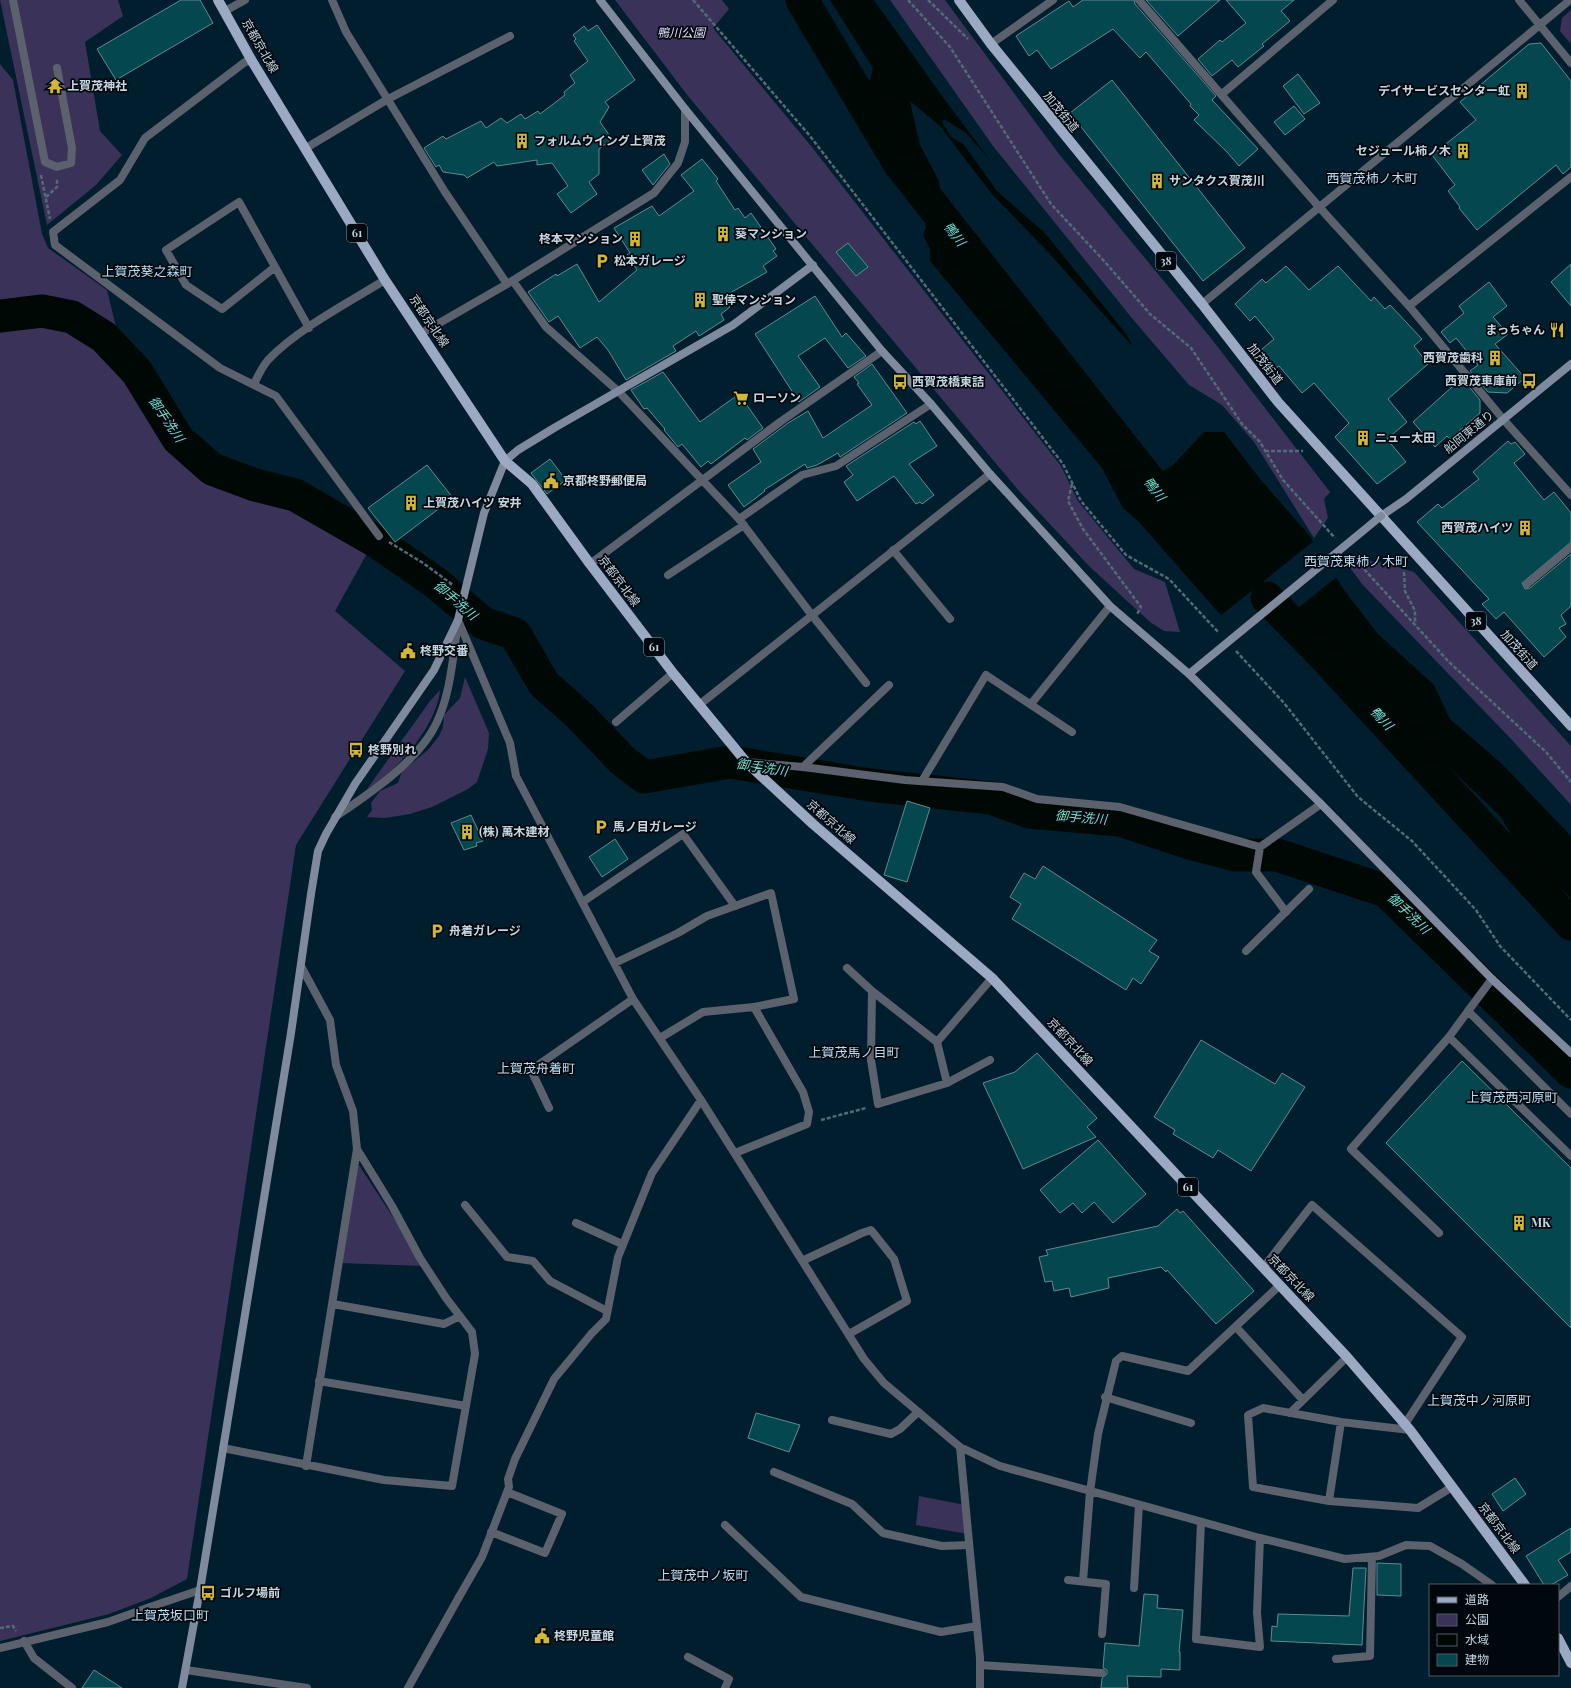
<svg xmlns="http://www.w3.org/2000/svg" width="1571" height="1688" font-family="'Playfair Display','Noto Sans JP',serif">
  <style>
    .green { fill: #3b3259 }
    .water { fill: #000805 }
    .pier { fill: #001e2d }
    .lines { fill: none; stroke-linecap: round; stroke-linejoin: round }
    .river { stroke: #000805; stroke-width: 33 }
    .building { fill: #04474f; stroke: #608a90 }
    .path { stroke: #526b78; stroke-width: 2.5; stroke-dasharray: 4 2; stroke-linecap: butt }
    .lane { stroke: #5b616d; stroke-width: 8 }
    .street { stroke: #5b616d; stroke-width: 8 }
    .secondary { stroke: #808a9e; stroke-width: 8 }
    .primary { stroke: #9ca9c3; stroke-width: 10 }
    .secondary-bridge { stroke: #808a9e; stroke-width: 8 }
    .labels { text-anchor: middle; stroke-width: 3.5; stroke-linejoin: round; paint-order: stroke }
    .shield { fill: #00070d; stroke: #8a98a1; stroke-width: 1 }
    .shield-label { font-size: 11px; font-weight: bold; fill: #c5d6e1 }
    .park-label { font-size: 12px; font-style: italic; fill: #e1dcfb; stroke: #00070d }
    .street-label { font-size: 12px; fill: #c5d6e1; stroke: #00070d }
    .poi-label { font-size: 12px; font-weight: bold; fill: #c5d6e1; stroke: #00070d; text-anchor: start }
    .neighbourhood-label { font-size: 13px; fill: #bbddf3; stroke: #00070d }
    .water-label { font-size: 13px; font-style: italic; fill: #73e0cc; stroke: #00070d }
  </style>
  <rect width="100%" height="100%" fill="#001e2d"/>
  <path class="green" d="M0,0h118l5,16 -38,26 15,89 22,24 -26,30 -49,40z
    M615,0h107l7,9 -16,19 98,118 250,320 17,35 56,68 31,13 15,50 -16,-1 -14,-9 -61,-56 -70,-75 -331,-395z
    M890,0h55l114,154 151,183 120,155 -6,7 4,19 -14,20 -60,-96 -32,-37 -33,-20 -58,-68 -138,-171z
    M1571,10v34l-11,-13 2,-13z
    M0,64l13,16 29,154 6,14 59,42 21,86 58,80 43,27 69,21 71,46 -34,61 70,60 -109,174 -109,734 -36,19 -42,16 -109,27z
    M1370,561l14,2 30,9 157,174v59l-60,-66 -149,-155 -14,-19z
    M465,677l24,56 -1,16 -11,33 -9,7 -36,18 -22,7 -25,4 -18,-1 5,-7 -1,-7 9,-12 18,-8 4,-12 26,-21 11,-14 4,-9 1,-12 16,-17z
    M440,690c-3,35 -43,82 -73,99l63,-88z
    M355,1159l70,107 -86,-3z
    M919,1496l46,9 3,29 -52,-9z"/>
  <path class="water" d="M830,0h44l68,96 48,64 -24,-27 -22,-14 -2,3 9,15 13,8 33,46 48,42 82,102 6,12 -86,-96 -56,-58 -51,-67 -30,-25 10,44 19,36 6,45 11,27 124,164 27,28 31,27 22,1 13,-8 31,-33h20l36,47 49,56 35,55 34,44 56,51 16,34 52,45 69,72v62l-48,-45 -23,-37 -179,-171 -42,-28 -54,3 -86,-98 -16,-14 -21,-40 -172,-207v-12l-7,-14 3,-7 -3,-26 -14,-19 -18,-43 -24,-27 1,-26 5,-19z"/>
  <path class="pier" d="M1315,540l23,36 -56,45 -3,-2 -54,3 -6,-5z"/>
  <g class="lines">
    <path class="river" d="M802,0l97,163 271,344
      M0,316l42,-5 30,6 32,20 33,35 41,67 34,30 43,16 40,10 82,47 59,41 47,40 32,11 29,50 35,31 43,45 22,17 86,-15 140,23 121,13 38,14 91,8 73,24 43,11h41l109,36 185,181
      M1267,598l58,59 246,267"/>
  </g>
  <path class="building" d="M181,0h19l13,23 -97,57 -19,-31z
    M1083,0h51l1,4 81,92 -4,4 46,49 -19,17 -12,-14 -33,-32 5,-5 -9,-9 1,-2 -45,-52 -6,6 -27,-29 -62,40 -14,-19 -8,6 -13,-20 53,-35 4,6z
    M1146,0h74l-42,36z
    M1226,0h68l-13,11 9,10 -28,23 2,2 -26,21 -6,-7 -20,16 -14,-17 22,-19 2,2 24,-19z
    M597,25l38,55 -30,22 4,5 -9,15 12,17 -13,10v25l-10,8 8,12 -26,19 -14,-19 11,-8 -16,-23 -15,2v-5l-40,6 -3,-4 -27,16 -3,-3 -21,-3 -4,-7 -3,2 -12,-19 19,-12 3,3 35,-18 5,7 15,-10 6,5 14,-9 4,5 13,-8 2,3 25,-19 -1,-3 11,-9 -5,-8 18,-14 -14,-20 2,-2 -3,-4 11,-9 4,5z
    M1541,43l30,38v86l-8,7 -7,-9 -79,65 -18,-22 1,-1 -12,-16 7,-6 -23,-30 44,-35 -16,-18 69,-58z
    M1298,74l22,29 -16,11 -21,-28z
    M1112,80l133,168 -42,33 -133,-168z
    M1294,106l11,13 -20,16 -11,-13z
    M664,154l6,10 -17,21 -11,-15z
    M702,159l16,20 -2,2 19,29 3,-2 7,10 6,-5 25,36 -3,2 4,5 -14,10 4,6 -44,25 7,10 -9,7 3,6 -25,16 -3,-5 -23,15 3,5 -50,29 -18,-30 -11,-13 -17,11 -22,-32 -9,6 -21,-30 28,-18 1,2 20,-12 22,38 38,-32 -10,-15 3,-2 -16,-25 38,-22 7,10 35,-25 -13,-16z
    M848,243l20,24 -12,9 -20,-24z
    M1571,264v42l-20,-24z
    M1286,266l23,24 29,-24 33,35 3,-4 11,12 5,-4 32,34 -8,7 14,18 -40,35 19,23 -20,17 19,23 -29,22 -42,-47 14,-14 -35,-40 -12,10 -23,-27 -3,2 -15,-18 13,-11 -19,-23 -5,5 -15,-17 27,-25 4,4z
    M1489,282l18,24 -14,11 15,17 -13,10 30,34 -18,15 -19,-1 -18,-21 8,-6 -22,-27 -6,5 -9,-11 23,-19 -5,-7z
    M815,296l27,41 4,-4 20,23 -18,12 -23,-30 -27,18 22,31 -21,15 -44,-68z
    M872,364l35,49 -67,44 -2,-4 -21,12 -10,3 -2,-4 -41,26 1,1 -21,16 -16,-22 33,-23 -8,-13 35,-26 20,-12 15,27 49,-33 -15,-21 2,-1 -5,-6z
    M663,372l37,50 39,-28 24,34 -16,12 -2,-2 -34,26 -3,-3 -7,6 -19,-23 -4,3 -9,-11 -5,-6 1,-1 -18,-21 -3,1 -13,-19z
    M1462,378l18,22v13l-30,26 -3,-3 -12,11 -22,-25z
    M920,421l17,25 -28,18 25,31 -12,9 -2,-2 -4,2 -22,-28 -37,25 -13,-19 9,-7 -7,-9 68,-44 2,2z
    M1508,441l3,3 4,-2 10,12 -11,9 30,37 10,-8 17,21v29l-49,41 3,6 5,-1 41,-34v52l-10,9 5,9 -7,4 7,9 -22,20 -40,-45 -8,7 -14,-15 7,-5 -72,-77 21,-18 4,4 37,-29 -6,-7z
    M550,459l16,21 -19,14 -16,-21z
    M427,465l26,33 -58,44 -27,-34z
    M907,801l23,7 -23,74 -23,-7z
    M471,815l12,26 -7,2 1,3 -13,4 -13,-27z
    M615,839l13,20 -26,18 -13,-20z
    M1043,866l114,74 -8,11 10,6 -18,27 -8,-6 -7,12 -114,-71 9,-15 -11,-7 14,-24 11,6z
    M1201,1040l74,44 7,-11 23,14 -54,84 -33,-21 -5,8 -40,-24 2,-4 -21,-13z
    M1037,1053l60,65 -10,9 9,10 -73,32 -40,-86 32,-11z
    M1462,1061l109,107v160l-185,-185z
    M1098,1140l48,54 -33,29 -19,-21 -12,11 -9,-10 -13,10 -20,-23z
    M1177,1209l3,4 3,-2 71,80 -38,33 -49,-54 -1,2 -5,-5 -53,11 1,10 -38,9 -2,-9 -15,3 -2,-10 -7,1 -6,-25 9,-2 -2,-5 112,-24z
    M756,1413l44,12 -11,27 -41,-14z
    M1515,1478l11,16 -23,17 -11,-17z
    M1571,1528v24l-13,8 10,15 -17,10h-7l-18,-29z
    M1377,1563l24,1v32l-24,-1z
    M1353,1568h13l-4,77 -91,-4 1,-15 5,1 1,-13 71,2z
    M1144,1594l14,1 -1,13 26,2 -4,42h1v18l-19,-1v8l-34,-1 1,12h-27l1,-10 5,-4v-4l-4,-2 2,-25 34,3z
    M94,1670l28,18h-40z"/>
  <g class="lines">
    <path class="path" d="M693,0l117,136 253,328 18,37 45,54 43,24 50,54
      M908,0l42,47 101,157 54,58 45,52 41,34 51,76 18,18 23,38 52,58
      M928,0l40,39
      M41,175l9,44
      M46,197l11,-10v-8
      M1265,451h38
      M1072,484l-4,17 15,28 58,78 -4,7
      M389,542l34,21 30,22
      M1352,556l97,106 97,90 25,30
      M1404,572l1,19 10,20v13
      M448,597l3,-14
      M1236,651l48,52 74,94 54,44 64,69 24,36 71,74
      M821,1120l45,-12
      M0,1628l13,-2 3,5"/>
    <path class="lane" d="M13,0l32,162 12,5 14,-4 1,-15 -15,-80
      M306,148l82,-49 122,-63
      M513,281l33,46 73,65 120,127 72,95 55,69
      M739,519l63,-44 34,-9 95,-62
      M893,550l57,69
      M590,564l190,-142 102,-71
      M668,575l76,-50
      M1527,584l44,-37
      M1031,704l79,-98
      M616,722l57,-49
      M803,767l86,-82
      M922,781l64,-106 86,57
      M335,817c35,-24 84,-56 102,-95 14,-30 16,-67 21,-99
      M584,901l99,-67 52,72
      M1246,951l63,-62
      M1468,1011l24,-32
      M1449,1037l122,119
      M660,1038l43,-26 51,-5 49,85 6,20 -2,12 -72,29
      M465,1205l42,52 26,4 17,20 57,30
      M576,1223l46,21
      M1439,1233l-88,-84 98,-112 19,-26 103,103
      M804,1260l58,-27 9,-3 23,29 13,42 -58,33
      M1236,1327l67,73
      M1105,1397l86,26
      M1290,1413l57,-56
      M832,1420l59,14 9,-5 18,-17
      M774,1472l78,32 31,29 59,13 27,-1
      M1201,1522l-5,117 64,8 -3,-34 3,-75 85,21 34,-3 27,-11 24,1 32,18 30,21
      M491,1532l54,21 17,-39 -55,-22
      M1068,1580l38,4 -4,50
      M1134,1588l5,-83
      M459,1597l23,-40 27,-70 -1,-8 7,-20 39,-80 38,-46
      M1558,1597l13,-11
      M0,1648l108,-26 42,-15
      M688,1657l41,22 -4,9
      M1336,1659l34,-3 2,-99
      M980,1665l122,8"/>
    <path class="street" d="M332,0l14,32 99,160 62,92
      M1139,0l181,208 89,98 94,113 68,76
      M1519,0l52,63
      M225,11l20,-11
      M991,44l62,-44
      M252,61l-7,1 -100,76 -25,42 -67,52 2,13 165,123 56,28 103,140
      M1222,94l111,-94
      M275,267l-53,42 -36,-24 -20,-35 73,-48 70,126
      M1202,304l368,-304
      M1409,306l162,-129
      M422,333l85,-49 147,-91 24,-30 7,-21v-33
      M254,384c4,-8 8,-17 14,-24 28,-30 81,-58 117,-80
      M458,620l52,123 6,33 117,223 68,101 -49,73 -34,84 -12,62 -14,14
      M699,705l291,-231
      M746,762l57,5 102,13 98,7 34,12 83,8 140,40 61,-43
      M1260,847l-4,25 30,40
      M615,963l63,-30 29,-17 64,-23 23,106 -40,8
      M847,968l25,23 65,51 10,41
      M872,991l-1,69 7,44 69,-21 43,-23
      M937,1042l55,-64
      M701,1100l163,259 20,24 76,64 40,19 260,72
      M549,1108l-18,-38 102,-71
      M1263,1268l49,-63 150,132 -57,87
      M333,1304l111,20 16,-8
      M319,1381l147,25
      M1410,1430l-69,-8 -78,-14 -15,7 5,72 76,14 89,7 34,-21
      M960,1447l20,211v30
      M223,1448l161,32 68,6 23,-132 -3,-22 -26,-34 -26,-40 -28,-52 -35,-57 -4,-38 -17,-46 -6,-45 -28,-52
      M306,1466l51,-317
      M1329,1501l12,-79
      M725,1525l76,72 140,35 36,-6
      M1083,1581l7,-89 8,-58 18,-73 6,-5 66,15 92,-86
      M150,1607l50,-17
      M24,1641l10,17 38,30
      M186,1670l121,18
      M408,1688l51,-91"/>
    <path class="secondary" d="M600,0l85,109 197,242 49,53 59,70 120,132 79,68 132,130 171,175 79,74
      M1381,516l25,-17 165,-135
      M182,1688l18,-98 91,-557 20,-139 7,-43 8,-17 29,-50 79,-114 24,-50 26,-107 21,-52 13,-11 36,-22 179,-103 80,-60"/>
    <path class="primary" d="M218,0l34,61 133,219 120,181 27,23 58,80 83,109 73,89 67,62 179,154 355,379 63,73 115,155
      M959,0l32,44 211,260 76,98 293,324
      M1558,1638l13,25"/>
    <path class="secondary-bridge" d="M1189,674l192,-158"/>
  </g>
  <defs>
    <g id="temple-bare" transform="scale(1.2)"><path d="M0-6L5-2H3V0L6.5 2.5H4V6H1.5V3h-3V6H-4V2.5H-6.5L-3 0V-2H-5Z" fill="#d3b635" stroke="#00070d" stroke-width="2.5" paint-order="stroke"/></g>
    <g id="building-bare" transform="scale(1.2)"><path d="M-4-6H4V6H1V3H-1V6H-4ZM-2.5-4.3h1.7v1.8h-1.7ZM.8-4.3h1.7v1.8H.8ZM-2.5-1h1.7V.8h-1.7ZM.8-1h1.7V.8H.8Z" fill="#d3b635" stroke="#00070d" stroke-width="2.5" paint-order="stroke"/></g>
    <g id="parking-bare" transform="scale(1.2)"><path d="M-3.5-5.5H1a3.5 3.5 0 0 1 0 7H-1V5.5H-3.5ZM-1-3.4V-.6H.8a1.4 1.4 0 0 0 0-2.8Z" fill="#d3b635" stroke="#00070d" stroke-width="2.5" paint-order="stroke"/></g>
    <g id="restaurant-bare" transform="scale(1.2)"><path d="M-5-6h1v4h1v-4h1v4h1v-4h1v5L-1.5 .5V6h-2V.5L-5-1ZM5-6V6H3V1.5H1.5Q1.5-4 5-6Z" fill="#d3b635" stroke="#00070d" stroke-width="2.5" paint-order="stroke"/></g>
    <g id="bus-bare" transform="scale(1.2)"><path d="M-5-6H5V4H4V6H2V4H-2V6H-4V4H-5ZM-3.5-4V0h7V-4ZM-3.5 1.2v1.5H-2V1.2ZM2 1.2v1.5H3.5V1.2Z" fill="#d3b635" stroke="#00070d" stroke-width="2.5" paint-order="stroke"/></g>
    <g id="supermarket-bare" transform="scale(1.2)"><path d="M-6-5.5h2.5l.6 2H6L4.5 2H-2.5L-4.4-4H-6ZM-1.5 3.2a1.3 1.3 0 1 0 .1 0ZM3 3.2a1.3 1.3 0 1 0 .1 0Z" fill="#d3b635" stroke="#00070d" stroke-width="2.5" paint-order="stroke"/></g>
    <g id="civic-bare" transform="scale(1.2)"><path d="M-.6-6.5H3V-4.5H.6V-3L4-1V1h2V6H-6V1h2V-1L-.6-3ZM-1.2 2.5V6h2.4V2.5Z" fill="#d3b635" stroke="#00070d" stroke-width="2.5" paint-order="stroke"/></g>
  </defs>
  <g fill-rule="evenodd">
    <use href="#temple-bare" x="55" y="86"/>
    <use href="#building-bare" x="1522" y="91"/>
    <use href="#building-bare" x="522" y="141"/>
    <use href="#building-bare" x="1463" y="151"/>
    <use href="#building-bare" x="1157" y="181"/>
    <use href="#building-bare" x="723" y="234"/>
    <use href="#building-bare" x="635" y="239"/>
    <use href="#parking-bare" x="602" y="261"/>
    <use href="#building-bare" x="700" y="300"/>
    <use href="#restaurant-bare" x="1557" y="330"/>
    <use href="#building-bare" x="1495" y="358"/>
    <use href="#bus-bare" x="1529" y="381"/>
    <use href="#bus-bare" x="900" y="382"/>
    <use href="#supermarket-bare" x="741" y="398"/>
    <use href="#building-bare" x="1363" y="438"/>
    <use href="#civic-bare" x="551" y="481"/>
    <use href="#building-bare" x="411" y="503"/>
    <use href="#building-bare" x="1525" y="528"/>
    <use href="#civic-bare" x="408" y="651"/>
    <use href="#bus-bare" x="356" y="750"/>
    <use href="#parking-bare" x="601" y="827"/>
    <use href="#building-bare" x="467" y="832"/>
    <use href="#parking-bare" x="437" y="931"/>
    <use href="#building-bare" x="1519" y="1223"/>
    <use href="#bus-bare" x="208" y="1593"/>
    <use href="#civic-bare" x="542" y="1636"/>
  </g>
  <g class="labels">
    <g class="shield">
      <rect x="347" y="224" width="20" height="18" rx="3"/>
      <rect x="1156" y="252" width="20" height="18" rx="3"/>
      <rect x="1466" y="612" width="20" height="18" rx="3"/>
      <rect x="644" y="638" width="20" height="18" rx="3"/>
      <rect x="1178" y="1178" width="20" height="18" rx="3"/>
    </g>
    <g class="shield-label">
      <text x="357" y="237">61</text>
      <text x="1166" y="265">38</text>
      <text x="1476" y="625">38</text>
      <text x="654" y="651">61</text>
      <text x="1188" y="1191">61</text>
    </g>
    <g class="park-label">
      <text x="681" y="37">鴨川公園</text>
    </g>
    <g class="street-label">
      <text transform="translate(260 46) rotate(60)" y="4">京都京北線</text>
      <text transform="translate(1061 112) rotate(51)" y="4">加茂街道</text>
      <text transform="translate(429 321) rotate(56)" y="4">京都京北線</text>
      <text transform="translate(1265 364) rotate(52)" y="4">加茂街道</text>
      <text transform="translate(1469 432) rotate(-39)" y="4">船岡東通り</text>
      <text transform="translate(619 581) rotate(53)" y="4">京都京北線</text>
      <text transform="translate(1519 650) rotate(48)" y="4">加茂街道</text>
      <text transform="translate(831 822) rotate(41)" y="4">京都京北線</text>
      <text transform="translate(1070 1042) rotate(47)" y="4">京都京北線</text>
      <text transform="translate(1291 1278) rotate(46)" y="4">京都京北線</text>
      <text transform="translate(1499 1528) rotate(53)" y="4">京都京北線</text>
    </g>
    <g class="poi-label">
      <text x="67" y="90">上賀茂神社</text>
      <text x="1510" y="95" text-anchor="end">デイサービスセンター虹</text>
      <text x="534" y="145">フォルムウイング上賀茂</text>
      <text x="1451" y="155" text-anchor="end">セジュール柿ノ木</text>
      <text x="1169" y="185">サンタクス賀茂川</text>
      <text x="735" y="238">葵マンション</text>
      <text x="623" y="243" text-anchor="end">柊本マンション</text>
      <text x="614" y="265">松本ガレージ</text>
      <text x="712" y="304">聖倖マンション</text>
      <text x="1545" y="334" text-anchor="end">まっちゃん</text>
      <text x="1483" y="362" text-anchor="end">西賀茂歯科</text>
      <text x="1517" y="385" text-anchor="end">西賀茂車庫前</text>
      <text x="912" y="386">西賀茂橋東詰</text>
      <text x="753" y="402">ローソン</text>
      <text x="1375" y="442">ニュー太田</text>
      <text x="563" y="485">京都柊野郵便局</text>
      <text x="423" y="507">上賀茂ハイツ 安井</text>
      <text x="1513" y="532" text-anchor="end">西賀茂ハイツ</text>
      <text x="420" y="655">柊野交番</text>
      <text x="368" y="754">柊野別れ</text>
      <text x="613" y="831">馬ノ目ガレージ</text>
      <text x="479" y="836">(株) 萬木建材</text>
      <text x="449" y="935">舟着ガレージ</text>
      <text x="1531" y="1227">MK</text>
      <text x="220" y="1597">ゴルフ場前</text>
      <text x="554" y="1640">柊野児童館</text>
    </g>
    <g class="neighbourhood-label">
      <text x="1372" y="183">西賀茂柿ノ木町</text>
      <text x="147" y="276">上賀茂葵之森町</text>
      <text x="1356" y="566">西賀茂東柿ノ木町</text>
      <text x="854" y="1057">上賀茂馬ノ目町</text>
      <text x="536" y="1073">上賀茂舟着町</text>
      <text x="1512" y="1102">上賀茂西河原町</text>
      <text x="1479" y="1405">上賀茂中ノ河原町</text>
      <text x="703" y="1580">上賀茂中ノ坂町</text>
      <text x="170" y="1620">上賀茂坂口町</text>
    </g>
    <g class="water-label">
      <text transform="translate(955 234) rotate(52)" y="5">鴨川</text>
      <text transform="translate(167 419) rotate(56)" y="5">御手洗川</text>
      <text transform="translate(1155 489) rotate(52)" y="5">鴨川</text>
      <text transform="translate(456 600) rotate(41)" y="5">御手洗川</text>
      <text transform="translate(1382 718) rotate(47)" y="5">鴨川</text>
      <text transform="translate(762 767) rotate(9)" y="5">御手洗川</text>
      <text transform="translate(1081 817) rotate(5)" y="5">御手洗川</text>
      <text transform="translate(1409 913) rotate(44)" y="5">御手洗川</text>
    </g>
  </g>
  <rect x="1429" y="1584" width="130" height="92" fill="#00070d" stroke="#4f5a62"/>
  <rect x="1437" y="1597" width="20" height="6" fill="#9ca9c3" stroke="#4f5a62"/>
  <text x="1465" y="1604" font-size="12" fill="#c5d6e1">道路</text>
  <rect x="1437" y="1614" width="20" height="12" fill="#3b3259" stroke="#4f5a62"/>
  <text x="1465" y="1624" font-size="12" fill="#c5d6e1">公園</text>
  <rect x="1437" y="1634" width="20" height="12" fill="#000805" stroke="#4f5a62"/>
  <text x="1465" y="1644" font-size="12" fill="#c5d6e1">水域</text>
  <rect x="1437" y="1654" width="20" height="12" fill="#04474f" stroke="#4f5a62"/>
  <text x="1465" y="1664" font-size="12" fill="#c5d6e1">建物</text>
</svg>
